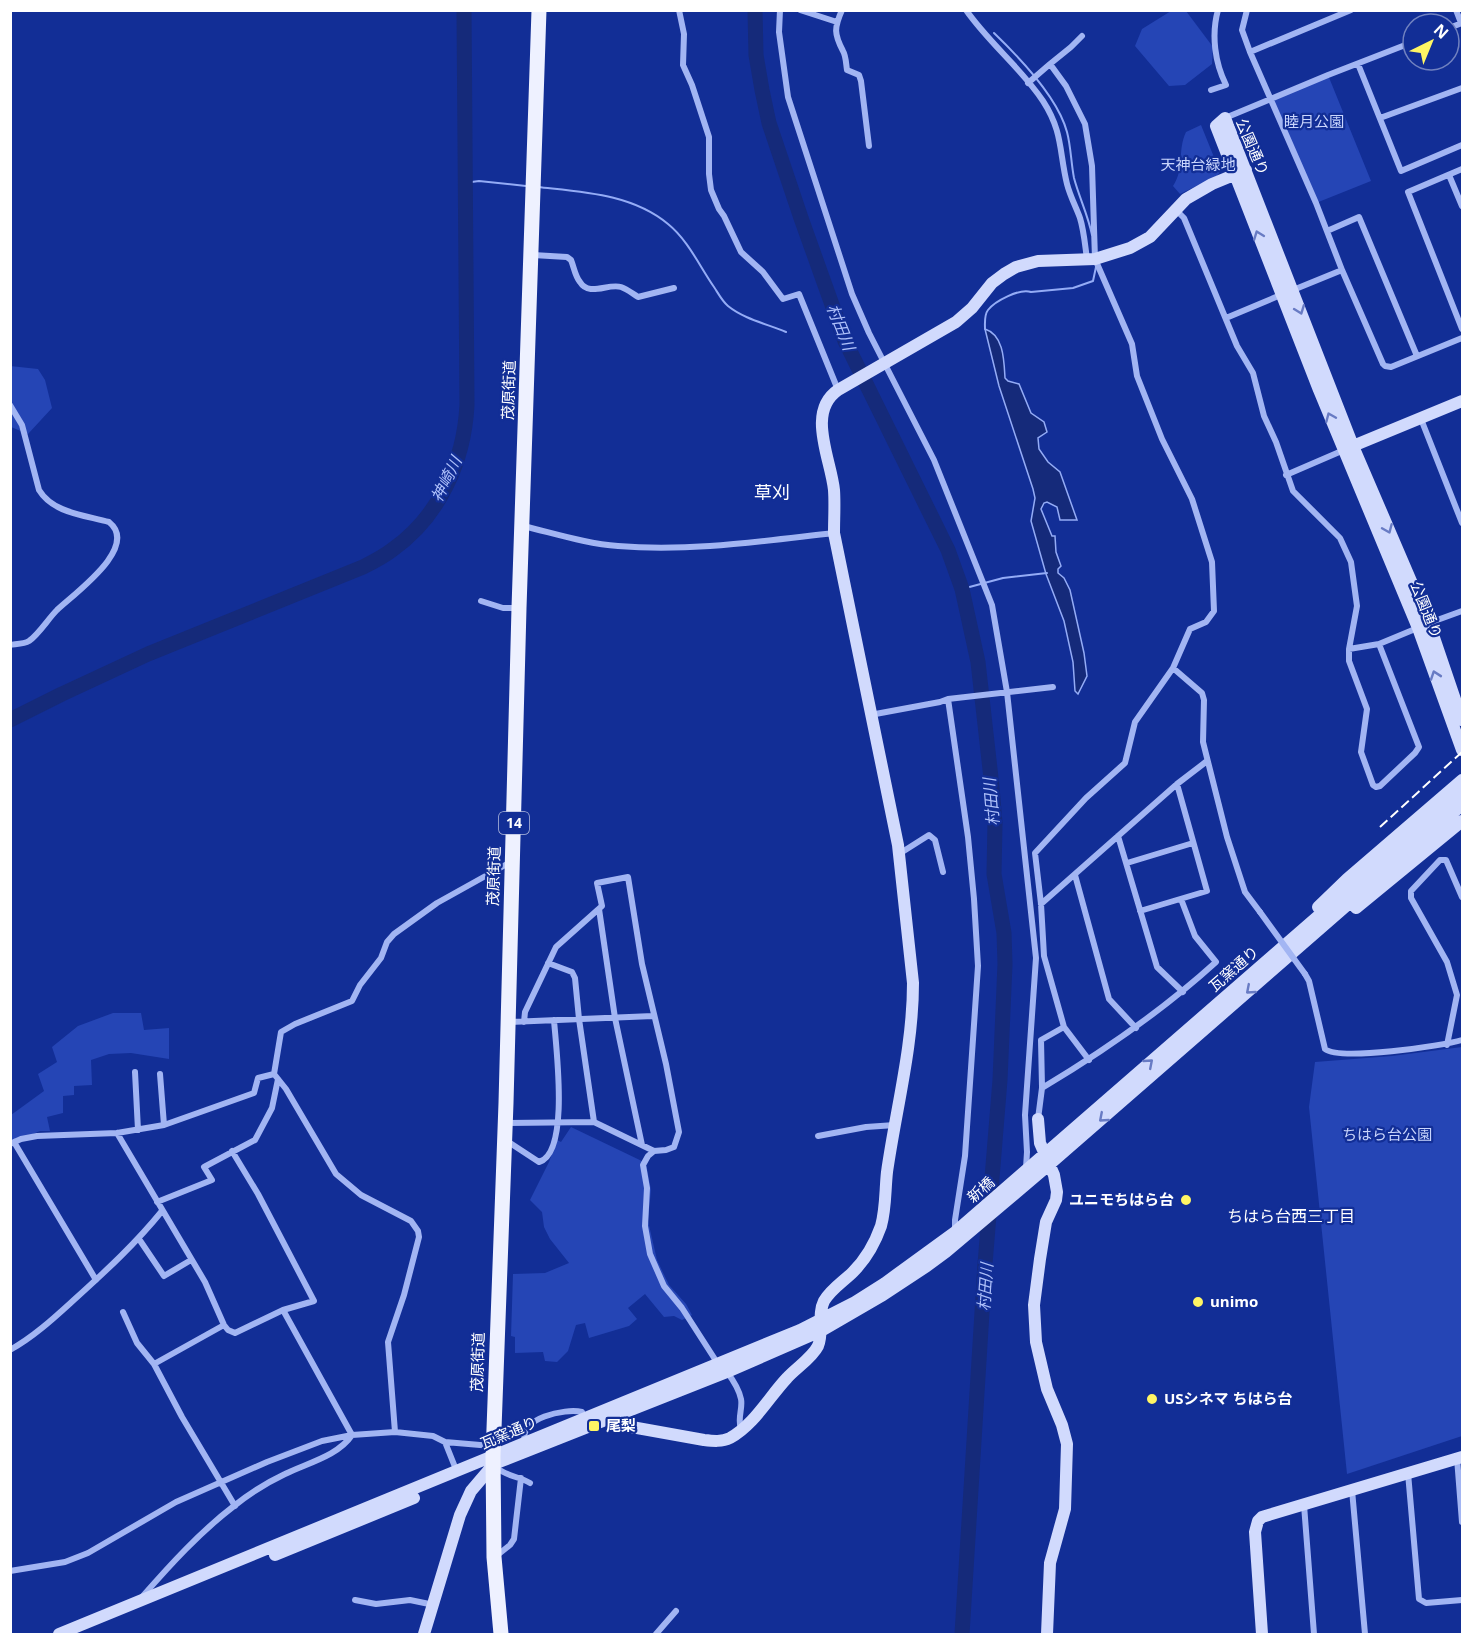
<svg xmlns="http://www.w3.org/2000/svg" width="1473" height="1645" font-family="'Open Sans','Noto Sans JP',sans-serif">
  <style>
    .green { fill: #2545b5 }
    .water { fill: #152a7a; stroke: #94acf6; stroke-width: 1.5 }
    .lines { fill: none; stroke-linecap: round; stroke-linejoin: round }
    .stream { stroke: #94acf6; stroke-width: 2 }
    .river { stroke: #152a7a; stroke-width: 15 }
    .street { stroke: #a2b5f3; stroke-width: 6 }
    .secondary { stroke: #d1dafd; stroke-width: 12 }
    .primary { stroke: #eef1ff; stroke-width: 15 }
    .rail { stroke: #fff; stroke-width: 2; stroke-dasharray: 10 4.5; stroke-linecap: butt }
    .street-bridge { stroke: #a2b5f3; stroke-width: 6 }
    .oneway { stroke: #687bc4 }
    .poi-dot { fill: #fff564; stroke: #122e96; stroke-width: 2 }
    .labels { text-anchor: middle; stroke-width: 4.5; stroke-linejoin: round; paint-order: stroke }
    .shield { fill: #122e96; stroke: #b8c0e0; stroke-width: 1.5 }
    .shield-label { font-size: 14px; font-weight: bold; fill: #fff }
    .park-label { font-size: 15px; fill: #cad6fd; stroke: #122e96 }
    .street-label { font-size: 15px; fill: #fff; stroke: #122e96 }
    .poi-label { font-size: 15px; font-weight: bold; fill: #fff; stroke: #122e96; text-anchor: start }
    .water-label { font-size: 16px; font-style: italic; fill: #aec0fa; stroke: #122e96 }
    .neighbourhood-label { font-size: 16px; fill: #fff; stroke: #122e96 }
    .quarter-label { font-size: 18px; fill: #fff; stroke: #122e96 }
  </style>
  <rect width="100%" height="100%" fill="#122e96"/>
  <path class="green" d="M1171,11h15l27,36 -1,17 -27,21 -16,1 -34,-40 7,-17z
    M1328,75l43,106 -55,22 -45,-104z
    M1201,125l19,47 -3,4 -37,18 -7,-8c12,-18 4,-35 13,-54z
    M10,366l28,3 7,11 7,28 -24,26 -17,-7z
    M113,1013h28l3,17 25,-2v31l-38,-6 -22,1 -18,6 1,25 -18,1v9l-11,1v17l-16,4 3,14h-10l-29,12v-28l33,-24 -6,-17 19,-12 -5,-15 26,-21z
    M1462,1047v389l-115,38 -38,-367 6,-45 77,-6z
    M571,1127l75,36 5,27 -3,31 9,39 12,25 17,19 6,11 -10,5 -8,-4 -10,1 -19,-23 -17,14 9,11 -8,7 -40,12 -4,-15 -9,2 -8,26 -11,11 -12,-1 -2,-9 -28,1v-16l-4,-1 2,-62 32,-1 24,-10 -19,-24 -6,-12 -2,-15 -12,-12 19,-38 8,-22 4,2z"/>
  <path class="water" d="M985,329c19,6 19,32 20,49l3,3 11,3 12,29 13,9 3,10 -9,6 1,11 9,13 12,10 17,48h-17l-3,-13 -10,-5 -3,1 -3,6 11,27h3l1,16 5,14 -3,3v4l6,5 6,12 14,63 3,23 -9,18 -3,-3 -2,-29 -9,-41 -18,-47 -15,-53 4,-23 -2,-9 -34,-103z"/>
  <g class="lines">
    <path class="stream" d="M994,33c26,25 64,65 73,99 4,15 4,31 7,46 5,19 14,37 18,57
      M464,183l15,-2 47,5
      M538,187c45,5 94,7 130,37 20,16 32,43 46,63 4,6 8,14 14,19 16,13 39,18 58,26
      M985,329c0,-6 -1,-14 3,-19 7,-9 32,-22 43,-18l42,-4 20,-7 3,-14
      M962,589l41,-11 44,-5"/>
    <path class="river" d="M755,10l1,45 6,35 7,33 32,95 44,123 103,209 14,39 16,73 14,125 3,36 -1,51 10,59 1,31 -5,116 -15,184 -23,370
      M10,720l52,-26 86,-40 215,-87c10,-5 20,-10 29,-17 47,-33 72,-88 75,-145l-3,-395"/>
    <path class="street" d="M679,10l5,24 -1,31 9,20 17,52v37l2,16 8,19 5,7 17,36 22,20 20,27 16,-5 39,96
      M780,10l-1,22 9,65 64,197 17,39 65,127 58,145 15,87 29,266 -11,157 2,37 -1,16
      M800,10l37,12
      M842,10c-8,18 -8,24 1,41 3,5 3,13 4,19l12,5 2,6 8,65
      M966,10c23,33 55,58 77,91 20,31 16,50 24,83 3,12 9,23 13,34 4,13 5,27 7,41
      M1247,10l-5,20 8,22 66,151 26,67 41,94 2,2 6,1 71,-29
      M1456,10l5,13
      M1449,28l13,-5
      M1250,52l101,-42
      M1050,64l21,-17 11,-11
      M1358,64l43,107 61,-26
      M1028,83l22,-19 16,22 19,38 7,42 3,93 37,85 5,32 25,63 30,60 20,63 2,49 -8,11 -16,7 -17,39 -38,54 -10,41 -39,35 -51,55 6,51 3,52 20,71 25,33
      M1211,90l15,-5c-11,-22 -15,-50 -8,-75
      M1225,118l103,-43 85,-33
      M1380,118l82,-30
      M1462,169l-54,23 54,137
      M1449,175l13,31
      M1175,209l9,9 53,128 16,27 11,43 12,26 17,49 47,47 11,24 6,44 -8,43v12l18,48 -6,43 12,33 3,2 4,-1 35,-33 4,-6 -40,-103
      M1327,231l32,-14 58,139
      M533,255l34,2 4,3c3,7 4,16 9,22 9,15 28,1 41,5 6,2 12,7 17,10l36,-9
      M1293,290l49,-20
      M1226,318l57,-24
      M10,405l12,20 17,65c14,23 45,25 70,32 31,25 -34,71 -52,88 -9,9 -18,24 -28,31 -5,3 -13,3 -19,4
      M1421,419l41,104
      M1286,475l58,-25
      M523,526c30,7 64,18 95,20 72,6 144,-5 216,-13
      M481,601l22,7h16
      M1429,623l33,-12
      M1349,649l30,-5 41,-17
      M1173,668l29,25 2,7 -1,42 24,95 18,55 15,20
      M948,699l20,138 6,62 4,67 -13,190 -10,64v11
      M870,715l70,-13 8,-3 105,-12
      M1118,836l39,131 26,25
      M899,854l30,-19 6,5 8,32
      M1127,863l66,-20
      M1075,875l34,124 27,29
      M1041,904l136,-120 30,-23
      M599,909l16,109 27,127
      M1140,911l67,-20 -30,-107
      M548,963l24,9 3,6 4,41 15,103
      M1305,974l4,7 16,68c15,12 117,-3 137,-9
      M510,1022l143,-6
      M1447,1045l10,-50 -10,-33 -36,-64v-7l29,-31h6l16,37
      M135,1072l3,58
      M160,1074l4,51
      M1042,1087l-1,-47 23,-13
      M1038,1119l4,-31c62,-37 120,-77 174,-126l-21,-26 -14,-37
      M505,1123l89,-1 60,29 12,-1 8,-3 5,-15 -13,-68 -24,-100 -14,-87 -31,6 5,23 -46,41 -31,65 -1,10
      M117,1133l88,149 19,43 4,5 7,3 48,-23 31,-9 -56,-107 -26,-43
      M818,1136l48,-9 29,-2
      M507,1141l32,21c31,-9 17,-114 15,-142
      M14,1142l82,138
      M10,1144l11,-5 16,-3 80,-3 47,-8 90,-32 4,-15 16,-4
      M654,1151l-6,5 -5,9 4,23 -2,38 5,28 14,32 18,22 36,56
      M157,1202l55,-22 -8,-13 51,-27 17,-32 6,-29
      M139,1239l25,37 27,-16
      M123,1312l14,31 17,21 28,53 53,89
      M10,1350c25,-14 45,-33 66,-52 31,-28 60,-55 86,-87
      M154,1364l70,-39
      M727,1372c6,8 12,17 14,27 2,10 -4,19 0,30
      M395,1432l-7,-90 16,-47 15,-58 -1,-6 -7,-10 -50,-26 -25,-21 -50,-85 -12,-15 7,-42 14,-8 57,-23 8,-16 21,-27 6,-16 7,-8 43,-31 70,-39 5,1
      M445,1442l12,30
      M525,1442c-7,-24 40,-34 57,-30l2,6
      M1457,1458l5,64
      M496,1467c9,9 22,9 34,16
      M1408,1473l11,126 7,4 36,-3
      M1352,1490l13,144
      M1304,1505l10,129
      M495,1557l15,-12 4,-6 7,-61
      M10,1571l55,-9 23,-9 88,-51 91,-40 55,-21 30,-6 43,-3 38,4 12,6 47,4
      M142,1597c28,-32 58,-65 92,-91 15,-12 34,-24 51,-32 22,-11 53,-18 67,-39l-69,-125
      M355,1600l21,4 34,-4 24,5
      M656,1634l20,-23"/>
    <path class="secondary" d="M1348,448l114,-47
      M1462,720l-33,-97 -76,-177 -128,-328 -9,8 103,264 99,238 44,122
      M1318,907l29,-28 115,-99
      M1356,908l106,-87
      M1038,1119l2,24 14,32 3,17 -1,8 -10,22 -6,37 -6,46 2,37 11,47 15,36 5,19 -2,65 -15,54 -3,71
      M609,1419l17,7 78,14c9,1 18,2 26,-2 24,-13 39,-41 57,-60 9,-10 25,-20 31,-32 6,-14 -1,-31 6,-45 7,-12 20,-20 29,-29 13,-13 22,-29 28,-46 5,-18 4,-36 6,-54 9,-63 26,-125 26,-189l-15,-138 -64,-312c0,-14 1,-29 0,-43 -3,-31 -28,-78 4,-100l118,-68 16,-14 20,-25 12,-9 12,-7 22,-6 57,-2 35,-11 20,-11 36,-38 26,-15 34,-14
      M494,1464l233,-92 94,-41 62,-36 44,-29 19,-14 104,-88 412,-359
      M275,1555l139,-57
      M59,1634l741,-304 55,-28 30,-19 70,-51 507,-441
      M424,1634l36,-119 11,-24 23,-27
      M1262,1634l-7,-102 3,-11 4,-4 200,-60"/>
    <path class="primary" d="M501,1634l-7,-77 -1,-101 13,-353 13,-495 20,-598"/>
    <path class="rail" d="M1380,827l82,-75"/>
    <path class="street-bridge" d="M1260,912l45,62"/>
  </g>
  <defs><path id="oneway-chevron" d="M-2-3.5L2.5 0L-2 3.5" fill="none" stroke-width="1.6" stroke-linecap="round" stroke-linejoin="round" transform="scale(1.5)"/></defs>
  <g class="oneway">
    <use href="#oneway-chevron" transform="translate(1258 235) rotate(-111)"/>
    <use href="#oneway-chevron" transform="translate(1300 310) rotate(69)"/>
    <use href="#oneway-chevron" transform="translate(1330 417) rotate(-113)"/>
    <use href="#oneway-chevron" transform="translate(1388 529) rotate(67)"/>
    <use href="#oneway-chevron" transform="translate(1435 675) rotate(-109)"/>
    <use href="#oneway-chevron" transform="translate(1250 990) rotate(139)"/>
    <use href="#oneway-chevron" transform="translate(1149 1063) rotate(-41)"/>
    <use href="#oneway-chevron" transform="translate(1103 1118) rotate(139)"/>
  </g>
  <g class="poi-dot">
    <circle cx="1186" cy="1200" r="6"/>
    <circle cx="1198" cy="1302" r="6"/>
    <circle cx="1152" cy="1399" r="6"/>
    <rect x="588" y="1420" width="12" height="12" rx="3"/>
  </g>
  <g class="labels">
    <rect class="shield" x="499" y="812" width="30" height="22" rx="4.5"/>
    <g class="shield-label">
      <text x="514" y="828">14</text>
    </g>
    <g class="park-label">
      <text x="1314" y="127">睦月公園</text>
      <text x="1198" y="170">天神台緑地</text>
      <text x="1387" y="1140">ちはら台公園</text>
    </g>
    <g class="street-label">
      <text transform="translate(1252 147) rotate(67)" y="5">公園通り</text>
      <text transform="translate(509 390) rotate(-88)" y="5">茂原街道</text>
      <text transform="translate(1426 610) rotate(68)" y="5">公園通り</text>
      <text transform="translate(494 876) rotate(-88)" y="5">茂原街道</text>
      <text transform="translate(1234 969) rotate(-41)" y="5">瓦窯通り</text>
      <text transform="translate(981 1190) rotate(-41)" y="5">新橋</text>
      <text transform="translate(478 1362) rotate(-88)" y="5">茂原街道</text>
      <text transform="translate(509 1433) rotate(-23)" y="5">瓦窯通り</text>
    </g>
    <g class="poi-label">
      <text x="1174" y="1205" text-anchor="end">ユニモちはら台</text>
      <text x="1210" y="1307">unimo</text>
      <text x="1164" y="1404">USシネマ ちはら台</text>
      <text x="606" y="1431">尾梨</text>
    </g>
    <g class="water-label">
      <text transform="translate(841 327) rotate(68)" y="6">村田川</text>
      <text transform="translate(446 479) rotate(-64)" y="6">神崎川</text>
      <text transform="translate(991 802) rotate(-95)" y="6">村田川</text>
      <text transform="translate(985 1287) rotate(-86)" y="6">村田川</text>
    </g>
    <g class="neighbourhood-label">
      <text x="1291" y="1222">ちはら台西三丁目</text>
    </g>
    <g class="quarter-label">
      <text x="772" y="499">草刈</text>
    </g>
  </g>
  <rect width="1473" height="1645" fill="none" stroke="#ffffff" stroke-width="24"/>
  <g transform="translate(1431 42) rotate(43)"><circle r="28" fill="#122e96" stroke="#7182c0" stroke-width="1.5"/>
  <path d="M0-4.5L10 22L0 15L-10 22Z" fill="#fff564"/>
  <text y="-9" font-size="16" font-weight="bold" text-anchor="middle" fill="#ffffff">N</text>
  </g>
</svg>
